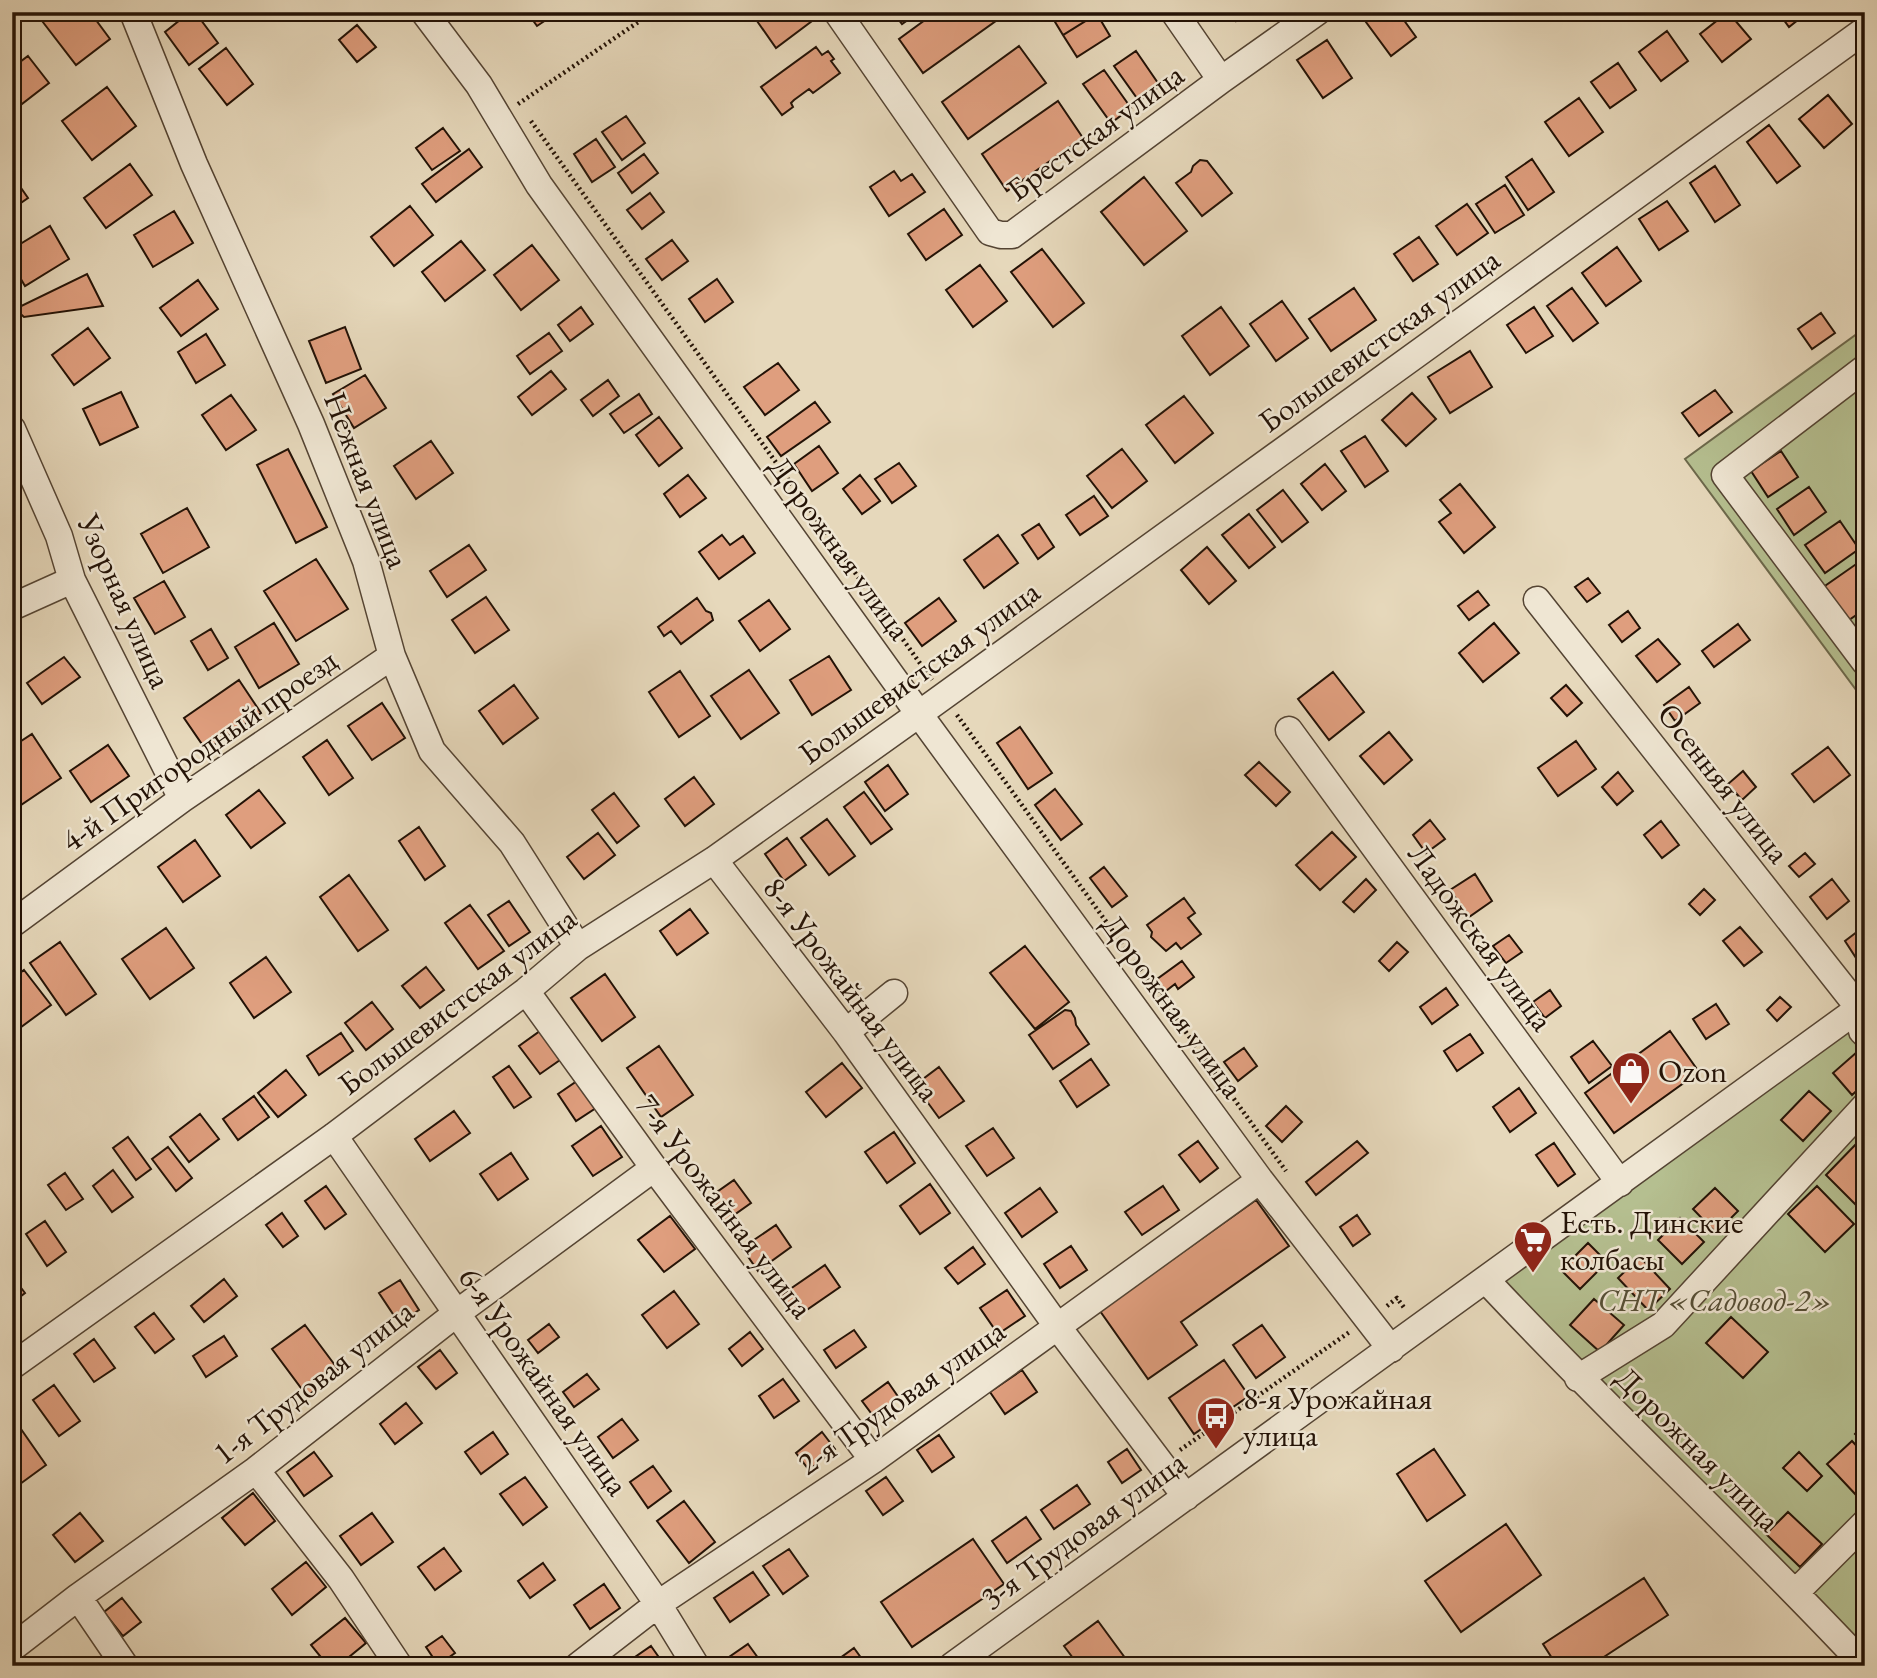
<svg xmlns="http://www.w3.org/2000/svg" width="1877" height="1678" font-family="'EB Garamond',serif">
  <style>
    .green { fill: #b5bf90; stroke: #6c684b; stroke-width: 2 }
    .building { fill: #df9e7e; stroke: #231206; stroke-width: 2 }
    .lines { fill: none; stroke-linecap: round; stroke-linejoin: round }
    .minor-casing { stroke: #544433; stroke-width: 29 }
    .path { stroke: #231206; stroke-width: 4.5; stroke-dasharray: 2 3.5; stroke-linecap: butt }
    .minor { stroke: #efe6d3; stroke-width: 26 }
    .labels { text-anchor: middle; stroke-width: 5; stroke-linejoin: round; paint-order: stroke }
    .street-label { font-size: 32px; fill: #231206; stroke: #efe6d3 }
    .poi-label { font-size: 32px; fill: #231206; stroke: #efe6d3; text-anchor: start }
    .park-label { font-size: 32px; font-style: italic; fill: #564f36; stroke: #efe6d3 }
  </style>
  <rect width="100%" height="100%" fill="#e6d8bb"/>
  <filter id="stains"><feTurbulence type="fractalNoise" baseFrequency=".00286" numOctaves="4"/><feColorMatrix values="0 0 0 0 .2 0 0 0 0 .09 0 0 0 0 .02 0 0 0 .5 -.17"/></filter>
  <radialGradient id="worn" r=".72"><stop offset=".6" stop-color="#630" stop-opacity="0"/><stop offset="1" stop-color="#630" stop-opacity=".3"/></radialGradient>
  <path class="green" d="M1865,328v374l-180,-243z
    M1865,1004v662l-379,-386z"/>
  <path class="building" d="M45,12h45l20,27 -34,26 -37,-48z
    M190,12h5l23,31 -29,22 -24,-33z
    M527,12h31l-21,14z
    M769,12h43l4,6 -40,30 -19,-27z
    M893,12h26l-17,12z
    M936,12h59l5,6 -77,55 -24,-34z
    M1049,12h47l1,2 -34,21z
    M1230,12h19l-13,9z
    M1372,12h26l18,25 -25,19 -28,-38z
    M1728,12l23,27 -29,23 -22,-28z
    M1778,12h30l-19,15z
    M1097,14l13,22 -33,21 -14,-22z
    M357,25l19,22 -19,15 -18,-22z
    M1667,31l21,30 -27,20 -22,-29z
    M1327,40l25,38 -29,20 -26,-38z
    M1019,46l27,37 -78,56 -26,-37z
    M816,47l6,8 6,-4 6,8 -3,2 9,12 -27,20 -4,-4 -15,11 -3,3 2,4 -11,8 -21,-28z
    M226,48l27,36 -26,21 -28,-36z
    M1136,51l24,35 -21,15 -25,-35z
    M28,56l21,27 -31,24 -6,-8v-31z
    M1618,63l18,27 -26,18 -19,-26z
    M1104,70l27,38 -20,15 -28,-39z
    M107,87l29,39 -44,34 -30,-39z
    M1828,95l24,29 -28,24 -25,-29z
    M1579,98l24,34 -34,24 -24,-34z
    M1058,101l25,37 -76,53 -25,-37z
    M626,116l19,27 -23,17 -20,-28z
    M1769,125l31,41 -23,17 -30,-41z
    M443,128l17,23 -28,19 -16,-22z
    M596,139l19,28 -23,15 -18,-28z
    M469,149l13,18 -46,35 -14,-18z
    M644,154l14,19 -26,20 -14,-20z
    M1532,159l22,33 -26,18 -22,-33z
    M1200,160l7,1 25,32 -30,23 -26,-33 15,-11 2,-6z
    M130,164l22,31 -46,33 -22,-30z
    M1715,166l25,39 -25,17 -25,-39z
    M894,171l7,10 11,-7 13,18 -36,24 -19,-29z
    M12,175l16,23 -16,11z
    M1144,177l43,54 -43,34 -43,-53z
    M1505,185l19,30 -29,18 -19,-29z
    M650,193l14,19 -22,17 -15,-19z
    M1667,201l21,30 -29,19 -20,-31z
    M1467,204l21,29 -31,22 -21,-29z
    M410,206l23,29 -39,31 -23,-29z
    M944,209l18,26 -36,25 -18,-26z
    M174,211l19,32 -40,24 -19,-32z
    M50,226l19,33 -44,27 -13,-22v-15z
    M1419,237l19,27 -25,17 -19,-27z
    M672,240l16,21 -26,19 -16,-21z
    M461,241l24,29 -40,31 -23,-29z
    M532,245l27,35 -38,30 -27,-35z
    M1617,247l24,34 -35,25 -24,-33z
    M1042,249l42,54 -31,24 -42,-55z
    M980,265l27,36 -34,26 -27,-37z
    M87,274l16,32 -79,11 -9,-8z
    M717,279l16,23 -28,20 -16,-23z
    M198,280l20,29 -37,27 -21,-28z
    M1354,288l22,32 -45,31 -22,-32z
    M1572,288l26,35 -25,18 -26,-35z
    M1282,301l26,37 -32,23 -26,-37z
    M581,307l12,17 -23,17 -12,-16z
    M1221,307l28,39 -39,29 -28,-39z
    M1534,307l19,29 -27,17 -19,-28z
    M1821,313l14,20 -23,16 -14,-20z
    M345,327l16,42 -35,14 -17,-42z
    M88,328l22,30 -36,27 -22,-30z
    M549,333l13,18 -32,23 -13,-18z
    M206,334l19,31 -29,18 -18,-31z
    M1470,351l22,36 -42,26 -22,-36z
    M778,363l21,27 -34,25 -21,-28z
    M551,371l15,18 -34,26 -14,-18z
    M365,375l21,33 -32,20 -21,-34z
    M608,380l11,16 -26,20 -12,-16z
    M1715,390l17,22 -33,24 -17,-23z
    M121,392l17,35 -38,18 -17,-36z
    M1412,393l24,26 -30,27 -24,-26z
    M639,394l13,20 -28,19 -14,-19z
    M231,395l25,35 -30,20 -24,-35z
    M1184,396l29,37 -38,30 -29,-38z
    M815,402l15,20 -49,34 -14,-19z
    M659,417l23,31 -23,18 -23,-31z
    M1365,436l23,35 -23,16 -24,-36z
    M431,441l22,32 -37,26 -22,-33z
    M819,446l19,27 -26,18 -18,-27z
    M288,449l39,78 -31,16 -39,-78z
    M1122,449l25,32 -35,27 -25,-32z
    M1781,451l17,26 -30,20 -17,-26z
    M899,463l17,23 -24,17 -17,-24z
    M1325,464l21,27 -24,19 -21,-26z
    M688,475l18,23 -26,19 -16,-23z
    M860,475l20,26 -18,13 -19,-25z
    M1460,484l35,43 -31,26 -25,-31 12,-9 -11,-13z
    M1809,487l17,25 -32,23 -17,-26z
    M1283,490l25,32 -26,20 -25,-32z
    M1094,496l14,20 -28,19 -14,-20z
    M187,508l22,39 -46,26 -22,-39z
    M1249,514l26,33 -26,21 -27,-33z
    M1840,521l19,28 -34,24 -20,-28z
    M1039,524l15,23 -16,12 -16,-24z
    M722,535l8,10 13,-9 12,17 -36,26 -20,-27z
    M998,535l20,28 -34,25 -20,-28z
    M469,545l17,25 -39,27 -17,-26z
    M1207,547l29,34 -27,23 -28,-34z
    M316,559l32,50 -52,32 -32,-50z
    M1862,560l3,4v45l-19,13 -24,-34z
    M1588,578l12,15 -13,9 -12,-15z
    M164,581l21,36 -30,17 -21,-36z
    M1478,591l11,14 -20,15 -11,-14z
    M486,597l23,33 -34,23 -23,-33z
    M697,598l9,13 5,2 2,7 -32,24 -10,-13 -7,5 -6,-9z
    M939,598l17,23 -34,25 -17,-23z
    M769,600l21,29 -30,22 -21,-30z
    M1628,611l12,17 -18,14 -13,-17z
    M274,623l25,41 -40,24 -24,-41z
    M1494,623l25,30 -36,29 -24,-29z
    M1738,624l12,16 -36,27 -12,-16z
    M211,629l17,29 -20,12 -17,-29z
    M1658,639l22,25 -23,18 -21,-26z
    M829,656l22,34 -39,25 -22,-35z
    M64,657l16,20 -38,27 -15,-21z
    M749,670l30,43 -38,26 -30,-43z
    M680,671l30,45 -31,21 -30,-45z
    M1333,672l31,40 -35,28 -31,-41z
    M239,680l22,33 -55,37 -22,-32z
    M514,685l24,33 -35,26 -24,-33z
    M1566,685l16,18 -15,13 -16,-18z
    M1689,687l11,16 -25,18 -11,-16z
    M382,703l23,35 -33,22 -24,-34z
    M1020,727l32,46 -24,16 -31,-46z
    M1389,732l23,28 -28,24 -24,-28z
    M32,734l29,44 -49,33v-64z
    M327,740l26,38 -24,17 -26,-38z
    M1576,741l20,28 -38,27 -20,-28z
    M108,745l21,31 -38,26 -21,-31z
    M1828,747l22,28 -36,27 -22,-28z
    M1259,762l31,30 -14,14 -31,-31z
    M888,765l20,29 -23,17 -20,-29z
    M1743,771l13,16 -14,13 -14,-16z
    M1618,772l15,19 -16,14 -15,-18z
    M694,777l20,27 -29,22 -20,-27z
    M1055,789l27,35 -21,16 -26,-35z
    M259,790l26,33 -34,25 -25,-33z
    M864,792l28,37 -21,15 -27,-37z
    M614,793l25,33 -22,17 -25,-33z
    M827,819l28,37 -26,19 -28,-37z
    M1430,820l15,19 -19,14 -13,-18z
    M1661,821l18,24 -17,13 -18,-23z
    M419,827l26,39 -20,14 -26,-39z
    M1332,832l24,25 -36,33 -24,-25z
    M598,833l17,22 -31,24 -17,-22z
    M787,838l19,27 -22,16 -19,-27z
    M195,840l25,36 -37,26 -25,-35z
    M1805,853l10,11 -16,13 -10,-11z
    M1104,867l23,29 -15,11 -22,-29z
    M1475,874l17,27 -23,16 -19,-27z
    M349,875l39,55 -30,21 -38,-54z
    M1366,879l10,11 -22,22 -11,-10z
    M1832,879l17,22 -22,18 -17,-22z
    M1704,889l11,11 -15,15 -11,-11z
    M1184,898l11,15 -7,5 13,16 -20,15 -5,-6 -10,8 -15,-14 1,-5 -5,-7z
    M509,901l21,31 -21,14 -21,-31z
    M470,905l34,46 -26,18 -33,-46z
    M690,909l18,24 -31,22 -17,-24z
    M1740,927l22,25 -18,14 -21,-25z
    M166,928l28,40 -44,31 -28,-40z
    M1862,928l3,3v25l-7,5 -13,-20z
    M1509,935l13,17 -16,11 -13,-17z
    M60,942l36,52 -30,21 -36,-52z
    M1397,942l11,10 -19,19 -10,-10z
    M1025,946l44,56 -34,27 -45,-56z
    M266,957l25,35 -37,26 -24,-35z
    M1182,961l12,16 -16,12 -3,-5 -13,10 -9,-12z
    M426,967l18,23 -24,18 -18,-22z
    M24,970l27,35 -38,28 -1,-54z
    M605,974l30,43 -33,24 -31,-43z
    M1446,988l12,17 -26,19 -12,-17z
    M1550,990l11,16 -16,12 -12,-16z
    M1780,997l11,10 -14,14 -10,-11z
    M372,1002l21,27 -27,21 -21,-27z
    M1716,1004l13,20 -23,15 -13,-20z
    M1065,1010l6,1 4,7 1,7 13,19 -36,25 -24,-34z
    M540,1031l20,29 -20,14 -21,-28z
    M1670,1031l29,41 -85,61 -29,-40z
    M341,1033l12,18 -34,24 -12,-19z
    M1470,1034l13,19 -26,18 -13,-20z
    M1593,1041l19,25 -23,17 -18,-26z
    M1865,1045v38l-13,12 -19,-22z
    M659,1046l34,49 -32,22 -34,-49z
    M1244,1048l13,18 -19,15 -14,-19z
    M1091,1059l18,26 -32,22 -17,-26z
    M842,1063l20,25 -36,29 -20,-25z
    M509,1066l22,31 -17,11 -21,-31z
    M939,1067l25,34 -25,17 -24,-33z
    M286,1070l20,25 -28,22 -20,-24z
    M580,1079l19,27 -23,15 -18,-27z
    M1519,1088l17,25 -26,19 -17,-25z
    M1809,1091l22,20 -28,30 -22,-21z
    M254,1096l15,21 -31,23 -15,-21z
    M1286,1106l16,16 -20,20 -16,-16z
    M454,1111l16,22 -40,28 -15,-22z
    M200,1114l19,25 -30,23 -19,-25z
    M601,1126l21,31 -29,19 -21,-30z
    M993,1128l21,30 -27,18 -21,-30z
    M894,1132l21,31 -28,20 -22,-31z
    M128,1137l23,32 -15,11 -23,-32z
    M1198,1141l20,27 -18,14 -21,-27z
    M1357,1141l11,12 -52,42 -10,-13z
    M1859,1141l6,6v63l-2,2 -37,-37z
    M1554,1143l21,31 -17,12 -22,-31z
    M168,1147l24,31 -16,13 -24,-32z
    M511,1153l17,26 -30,21 -18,-26z
    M113,1170l20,27 -21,15 -19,-26z
    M65,1173l18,26 -17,11 -18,-25z
    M734,1180l17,23 -27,19 -17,-23z
    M930,1184l20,29 -30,21 -20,-28z
    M326,1186l20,28 -21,15 -20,-28z
    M1163,1186l16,24 -37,25 -17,-23z
    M1817,1186l37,38 -29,28 -37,-38z
    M1040,1188l17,24 -35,25 -17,-24z
    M1715,1188l23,23 -22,22 -23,-24z
    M1256,1200l33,46 -108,76 16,23 -49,34 -48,-68z
    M282,1213l16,23 -15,11 -17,-22z
    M1357,1215l13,19 -17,12 -13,-19z
    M670,1216l25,33 -31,23 -26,-32z
    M1680,1218l24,24 -22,22 -24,-24z
    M45,1221l21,31 -19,14 -21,-32z
    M776,1225l15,22 -33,24 -16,-23z
    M1588,1243l19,19 -27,27 -19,-19z
    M1071,1246l16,24 -27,18 -16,-24z
    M973,1247l12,17 -27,20 -13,-16z
    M1640,1257l30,32 -22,21 -30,-32z
    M825,1265l15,22 -45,31 -15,-22z
    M12,1276l13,17 -13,10z
    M224,1279l13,17 -33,26 -13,-16z
    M400,1280l19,30 -20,13 -20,-30z
    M1007,1290l18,26 -27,18 -18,-26z
    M674,1291l25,33 -32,24 -25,-33z
    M1594,1299l30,26 -24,27 -30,-27z
    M154,1313l20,26 -19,14 -20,-26z
    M1731,1317l37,35 -25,26 -37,-35z
    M549,1324l10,13 -21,16 -10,-13z
    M305,1325l35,47 -33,24 -35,-47z
    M1262,1325l23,32 -29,21 -23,-33z
    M854,1330l12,17 -30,21 -12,-18z
    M750,1332l13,17 -21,17 -13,-17z
    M224,1336l13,20 -31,21 -13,-21z
    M94,1339l21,29 -21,14 -20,-28z
    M440,1350l17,23 -21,16 -18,-22z
    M1224,1360l25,36 -55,38 -25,-36z
    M1022,1370l15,22 -32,22 -15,-22z
    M587,1374l12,15 -25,18 -11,-15z
    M783,1379l16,22 -25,17 -15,-22z
    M888,1382l11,16 -25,19 -12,-16z
    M54,1385l26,36 -21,15 -26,-36z
    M406,1403l16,20 -27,21 -15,-20z
    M14,1419l32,46 -30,22 -4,-5v-62z
    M622,1419l16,21 -25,18 -15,-21z
    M1865,1423v20l-10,-9z
    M493,1432l15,22 -27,20 -16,-22z
    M822,1432l13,17 -26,21 -13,-17z
    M939,1435l15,22 -22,15 -15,-22z
    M1852,1441l13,14v34l-8,7 -30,-32z
    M1127,1449l14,21 -19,13 -14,-21z
    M1434,1449l31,46 -38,26 -30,-47z
    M314,1452l18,24 -28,20 -17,-24z
    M1799,1452l23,24 -15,15 -24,-23z
    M653,1466l18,25 -23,17 -18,-26z
    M525,1477l22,30 -24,18 -23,-31z
    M886,1477l17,24 -20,14 -17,-24z
    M1077,1485l13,19 -36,25 -13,-19z
    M253,1493l22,28 -30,24 -23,-27z
    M684,1501l31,41 -26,21 -32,-42z
    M1788,1512l34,32 -22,23 -34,-33z
    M80,1513l23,28 -28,21 -22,-27z
    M372,1513l21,29 -32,23 -21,-29z
    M1026,1517l15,22 -34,24 -15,-22z
    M1506,1524l35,51 -80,57 -36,-51z
    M973,1539l31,45 -92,63 -31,-45z
    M444,1548l17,23 -26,19 -17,-23z
    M789,1549l19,27 -25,18 -20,-28z
    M306,1562l20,25 -34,28 -20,-26z
    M543,1563l12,17 -25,18 -12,-17z
    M753,1572l16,23 -39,27 -16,-24z
    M1644,1578l24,37 -78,51h-33l-14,-22z
    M604,1584l16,24 -30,21 -16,-24z
    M122,1598l19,24 -18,14 -19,-24z
    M345,1618l21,25 -28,23h-10l-17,-21z
    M1098,1621l33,45h-52l-15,-20z
    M442,1636l13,17 -17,12 -12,-18z
    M748,1644l13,18 -6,4h-39z
    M651,1646l14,20h-43z
    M854,1648l13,18h-38z"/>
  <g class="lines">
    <g class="minor-casing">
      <path id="minor" d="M133,12l61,152 117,260 55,137 26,95 40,95 80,92 66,104
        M424,12l55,73 60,100 380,529 341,466 131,169
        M837,12l153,220 11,3h11l209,-155 96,-68
        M1174,12l47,68
        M1865,368l-140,107 140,187
        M12,429l47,107 13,44 110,219
        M1537,600l322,408 3,23 3,3
        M12,607l60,-27
        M1289,730l331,453
        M714,860l132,172 211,294 129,171
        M12,924l170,-125 210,-143
        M526,991l128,177 219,292
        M846,1032l48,-39
        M334,1136l324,468 38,62
        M1486,1280c123,132 256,254 379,386
        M12,1366l322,-230 192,-145 52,-44 136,-87 205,-146 946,-684
        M1578,1378l85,-53 202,-219
        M256,1470l85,109 58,87
        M1796,1592l69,-69
        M78,1597l47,69
        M12,1648l66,-51 178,-127 201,-157 197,-145
        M578,1666l80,-62 215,-144 387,-280
        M952,1666l913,-662"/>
    </g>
    <path class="path" d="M688,12l6,5 7,-5
      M518,104l135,-92
      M531,121l401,559
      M957,715l329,456
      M1387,1306l10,-8 8,11
      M1180,1450l171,-119"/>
    <use href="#minor" class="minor"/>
  </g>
  <defs>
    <g id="shop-pin" transform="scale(2.0125)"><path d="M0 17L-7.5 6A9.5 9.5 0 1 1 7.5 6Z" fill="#8f2418" stroke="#efe6d3"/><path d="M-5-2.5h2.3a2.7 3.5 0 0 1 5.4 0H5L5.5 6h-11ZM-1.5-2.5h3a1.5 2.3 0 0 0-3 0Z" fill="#fff"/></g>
    <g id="supermarket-pin" transform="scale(2.0125)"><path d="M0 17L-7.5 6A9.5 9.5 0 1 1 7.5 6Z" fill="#8f2418" stroke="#efe6d3"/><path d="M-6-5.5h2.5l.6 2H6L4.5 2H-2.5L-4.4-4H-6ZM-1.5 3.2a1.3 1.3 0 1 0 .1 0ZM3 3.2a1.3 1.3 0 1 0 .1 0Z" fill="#fff"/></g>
    <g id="bus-pin" transform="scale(2.0125)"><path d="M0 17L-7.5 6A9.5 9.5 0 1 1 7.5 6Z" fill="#8f2418" stroke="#efe6d3"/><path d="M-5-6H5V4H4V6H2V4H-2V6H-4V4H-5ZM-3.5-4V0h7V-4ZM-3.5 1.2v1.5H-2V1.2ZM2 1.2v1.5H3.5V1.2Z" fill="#fff"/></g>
  </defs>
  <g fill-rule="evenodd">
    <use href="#shop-pin" x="1631" y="1071"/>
    <use href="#supermarket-pin" x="1533" y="1240"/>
    <use href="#bus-pin" x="1216" y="1416"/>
  </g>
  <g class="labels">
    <g class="street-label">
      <text transform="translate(1095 132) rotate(-36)" y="11">Брестская улица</text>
      <text transform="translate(1379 340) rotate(-36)" y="11">Большевистская улица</text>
      <text transform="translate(367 480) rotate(69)" y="11">Нежная улица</text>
      <text transform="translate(840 548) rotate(54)" y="11">Дорожная улица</text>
      <text transform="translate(125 601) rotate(66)" y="11">Узорная улица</text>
      <text transform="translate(919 672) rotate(-36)" y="11">Большевистская улица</text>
      <text transform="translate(199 750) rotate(-35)" y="11">4-й Пригородный проезд</text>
      <text transform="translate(1724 783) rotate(52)" y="11">Осенняя улица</text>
      <text transform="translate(1481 937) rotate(54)" y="11">Ладожская улица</text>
      <text transform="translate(852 989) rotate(53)" y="11">8-я Урожайная улица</text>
      <text transform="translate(457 1001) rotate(-37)" y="11">Большевистская улица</text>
      <text transform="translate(1173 1006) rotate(54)" y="11">Дорожная улица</text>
      <text transform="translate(725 1206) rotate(53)" y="11">7-я Урожайная улица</text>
      <text transform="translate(544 1381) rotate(55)" y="11">6-я Урожайная улица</text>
      <text transform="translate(313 1382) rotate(-38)" y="11">1-я Трудовая улица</text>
      <text transform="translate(901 1397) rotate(-35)" y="11">2-я Трудовая улица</text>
      <text transform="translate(1698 1449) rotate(45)" y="11">Дорожная улица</text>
      <text transform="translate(1083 1530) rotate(-36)" y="11">3-я Трудовая улица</text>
    </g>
    <g class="poi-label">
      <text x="1658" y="1082">Ozon</text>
      <text x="1560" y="1233">Есть. Динские<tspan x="1560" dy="37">колбасы</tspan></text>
      <text x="1243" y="1409">8-я Урожайная<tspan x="1243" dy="37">улица</tspan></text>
    </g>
    <g class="park-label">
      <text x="1715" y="1311">СНТ «Садовод-2»</text>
    </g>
  </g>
  <rect width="1877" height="1678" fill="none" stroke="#e6d8bb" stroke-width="42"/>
  <rect x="14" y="14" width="1849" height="1650" fill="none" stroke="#231206" stroke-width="3.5"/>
  <rect x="21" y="21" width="1835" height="1636" fill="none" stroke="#231206" stroke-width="2"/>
  <rect width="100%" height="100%" filter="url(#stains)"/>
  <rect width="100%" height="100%" fill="url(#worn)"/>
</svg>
